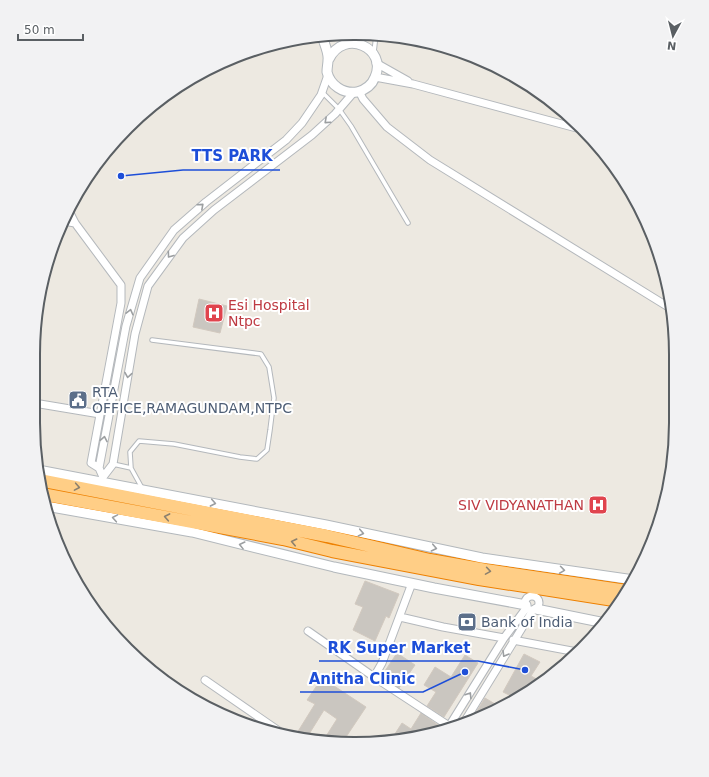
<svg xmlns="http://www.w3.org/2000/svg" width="709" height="777" font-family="'DejaVu Sans',sans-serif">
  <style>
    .building { fill: #cac6c0; stroke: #d2c9bf }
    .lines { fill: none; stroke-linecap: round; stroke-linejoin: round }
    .lane-casing { stroke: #b4b8bc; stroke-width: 5.5 }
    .street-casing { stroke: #b4b8bc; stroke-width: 9 }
    .secondary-casing { stroke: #b3b8bc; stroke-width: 11 }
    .highway-casing { stroke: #ee8000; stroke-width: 14 }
    .lane { stroke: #fff; stroke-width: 3.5 }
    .street { stroke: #fff; stroke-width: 7 }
    .secondary { stroke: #fff; stroke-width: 9 }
    .highway { stroke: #ffce86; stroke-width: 12 }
    .oneway { stroke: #9c9fa1 }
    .oneway2 { stroke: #8c806e }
    .labels { text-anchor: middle; stroke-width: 4; stroke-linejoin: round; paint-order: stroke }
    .health-label { font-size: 14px; fill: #be3a42; stroke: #fff; text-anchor: start }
    .service-label { font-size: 14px; fill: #4e5e75; stroke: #fff; text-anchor: start }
    .rim { fill: none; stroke: #5a5f63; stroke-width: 2 }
    .leader { fill: none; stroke: #1d4ed8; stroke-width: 1.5 }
    .callout-dot { fill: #1d4ed8; stroke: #fff; stroke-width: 1.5 }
    .callout-label { font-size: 15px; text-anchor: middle; font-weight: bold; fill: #1d4ed8; stroke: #fff; stroke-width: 4; stroke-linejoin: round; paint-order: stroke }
  </style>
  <rect width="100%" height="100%" fill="#ede9e1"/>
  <path class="building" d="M199,299l28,7 -7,27 -27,-6z
    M365,581l34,13 -10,24 -3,-2 -11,25 -22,-11 10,-23 -8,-3z
    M397,653l18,12 -16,23 -14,-10 1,-1 -3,-3z
    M524,654l16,8 -9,14 11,6 -27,16 -12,-6z
    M465,655l13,8 -34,54 -17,-11 9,-14 -12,-7 11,-18 16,10z
    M322,678l44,29 -20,30 10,7 -33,-3 14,-22 -13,-9 -18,29 -9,-6 18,-29 -8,-4z
    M485,698l15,9 -22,12 -8,3z
    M421,713l17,12 -4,8 -17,5 -26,2 11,-17 9,6z"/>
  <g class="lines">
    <g class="lane-casing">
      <path id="lane" d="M356,42l6,-8
        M374,52l2,-17
        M322,92l17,17 12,17 57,97
        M113,464l18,4
        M142,488l-11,-20 -1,-16 9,-11 35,3 66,13 17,2 10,-9 3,-20 4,-32 -5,-31 -8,-13 -109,-14"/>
    </g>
    <g class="street-casing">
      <path id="street" d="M376,63l32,18
        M375,77l38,7 171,46
        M359,91l4,8 24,28 43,33 240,148
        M69,211l6,12 46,62v18l-30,160 8,5
        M63,221l12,2
        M34,403l66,11
        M103,477l10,-13 22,-130 13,-48 35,-48 31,-28 98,-75 23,-21 19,-22
        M102,488l1,-11 -4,-9 27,-142 14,-48 34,-48 32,-28 80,-62 16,-17 19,-28 7,-20
        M525 603a7 7 0 1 1 14 0a7 7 0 1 1-14 0Z
        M400,617l43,10 61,11
        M308,631l66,46 8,-14 30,-80
        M513,640l64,12
        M374,677l75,49
        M205,680l81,56
        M463,724l70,-114
        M448,728l56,-90 23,-31"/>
    </g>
    <g class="secondary-casing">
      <path id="secondary" d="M342,34l14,9
        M322,36c2,7 7,17 6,24 0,4 -1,7 -1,12 3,13 16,22 30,20 8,-2 15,-7 18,-15 13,-29 -31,-49 -46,-18
        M38,470l288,55 156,33 152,22
        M46,506l146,26 142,35 100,21 92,17
        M536,609l69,14"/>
    </g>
    <g class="highway-casing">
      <path id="highway" d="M39,480l288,56 103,24 56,10 141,21
        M42,494l241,45 49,12 147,28 141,22"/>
    </g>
    <use href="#lane" class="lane"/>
    <use href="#street" class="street"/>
    <use href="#secondary" class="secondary"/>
    <use href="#highway" class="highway"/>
  </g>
  <defs><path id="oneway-chevron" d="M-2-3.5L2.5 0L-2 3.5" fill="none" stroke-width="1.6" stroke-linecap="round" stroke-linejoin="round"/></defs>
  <g class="oneway">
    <use href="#oneway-chevron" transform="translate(327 121) rotate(138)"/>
    <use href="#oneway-chevron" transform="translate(201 206) rotate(-42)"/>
    <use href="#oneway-chevron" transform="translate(170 255) rotate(126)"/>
    <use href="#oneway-chevron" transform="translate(130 312) rotate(-76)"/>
    <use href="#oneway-chevron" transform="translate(128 375) rotate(99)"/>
    <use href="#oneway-chevron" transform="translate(104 439) rotate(-79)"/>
    <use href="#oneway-chevron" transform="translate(213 503) rotate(11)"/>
    <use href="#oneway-chevron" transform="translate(115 518) rotate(-170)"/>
    <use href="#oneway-chevron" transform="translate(361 533) rotate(12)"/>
    <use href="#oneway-chevron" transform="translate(242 545) rotate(-166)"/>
    <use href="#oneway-chevron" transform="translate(434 548) rotate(12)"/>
    <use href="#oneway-chevron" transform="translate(562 570) rotate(8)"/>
    <use href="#oneway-chevron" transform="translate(505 654) rotate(121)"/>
    <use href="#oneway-chevron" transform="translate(469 695) rotate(-58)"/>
  </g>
  <g class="oneway2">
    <use href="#oneway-chevron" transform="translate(77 487) rotate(10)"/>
    <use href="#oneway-chevron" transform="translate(167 517) rotate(-169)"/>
    <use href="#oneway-chevron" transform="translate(294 542) rotate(-167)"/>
    <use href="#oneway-chevron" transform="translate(488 571) rotate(9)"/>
  </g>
  <defs>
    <g id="hospital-square" transform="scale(1)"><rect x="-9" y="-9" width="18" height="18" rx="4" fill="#e0444e" stroke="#fff"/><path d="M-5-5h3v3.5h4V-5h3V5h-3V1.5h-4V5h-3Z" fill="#fff"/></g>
    <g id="civic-square" transform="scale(1)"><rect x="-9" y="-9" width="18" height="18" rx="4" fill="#5c6f8a" stroke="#fff"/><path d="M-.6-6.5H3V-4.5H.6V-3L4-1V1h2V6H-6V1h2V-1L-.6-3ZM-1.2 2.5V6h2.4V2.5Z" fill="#fff"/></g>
    <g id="bank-square" transform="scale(1)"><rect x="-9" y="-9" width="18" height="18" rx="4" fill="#5c6f8a" stroke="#fff"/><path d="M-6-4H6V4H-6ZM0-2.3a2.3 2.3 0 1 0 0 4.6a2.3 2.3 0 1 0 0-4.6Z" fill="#fff"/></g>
  </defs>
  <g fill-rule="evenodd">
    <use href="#hospital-square" x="214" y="313"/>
    <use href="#civic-square" x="78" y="400"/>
    <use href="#hospital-square" x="598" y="505"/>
    <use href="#bank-square" x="467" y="622"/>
  </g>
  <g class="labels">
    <g class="health-label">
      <text x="228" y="310">Esi Hospital<tspan x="228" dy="16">Ntpc</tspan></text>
      <text x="584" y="510" text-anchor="end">SIV VIDYANATHAN</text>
    </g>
    <g class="service-label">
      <text x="92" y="397">RTA<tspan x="92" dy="16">OFFICE,RAMAGUNDAM,NTPC</tspan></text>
      <text x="481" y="627">Bank of India</text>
    </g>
  </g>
  <path d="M0 0H709V777H0ZM354 40H355A314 314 0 0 1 669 354V423A314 314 0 0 1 355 737H354A314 314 0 0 1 40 423V354A314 314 0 0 1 354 40Z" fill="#f2f2f3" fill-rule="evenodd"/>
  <path class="rim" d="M354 40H355A314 314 0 0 1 669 354V423A314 314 0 0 1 355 737H354A314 314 0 0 1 40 423V354A314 314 0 0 1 354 40Z"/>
  <path class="leader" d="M121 176L183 170H280M525 670L478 661H319M465 672L423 692H300"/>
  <g class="callout-dot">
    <circle cx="121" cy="176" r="4"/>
    <circle cx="525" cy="670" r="4"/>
    <circle cx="465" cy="672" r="4"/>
  </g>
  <g class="callout-label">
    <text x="232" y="161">TTS PARK</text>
    <text x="399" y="653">RK Super Market</text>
    <text x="362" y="684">Anitha Clinic</text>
  </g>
  <g transform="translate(673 36) rotate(187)" stroke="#ffffff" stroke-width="3" paint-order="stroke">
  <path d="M0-3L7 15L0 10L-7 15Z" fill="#5a5f63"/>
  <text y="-6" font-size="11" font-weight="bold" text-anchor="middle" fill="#5a5f63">N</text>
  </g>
  <path d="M18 34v6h65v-6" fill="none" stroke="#5a5f63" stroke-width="2"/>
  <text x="24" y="34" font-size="12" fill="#5a5f63" stroke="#ffffff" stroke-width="3" paint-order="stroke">50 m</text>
</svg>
